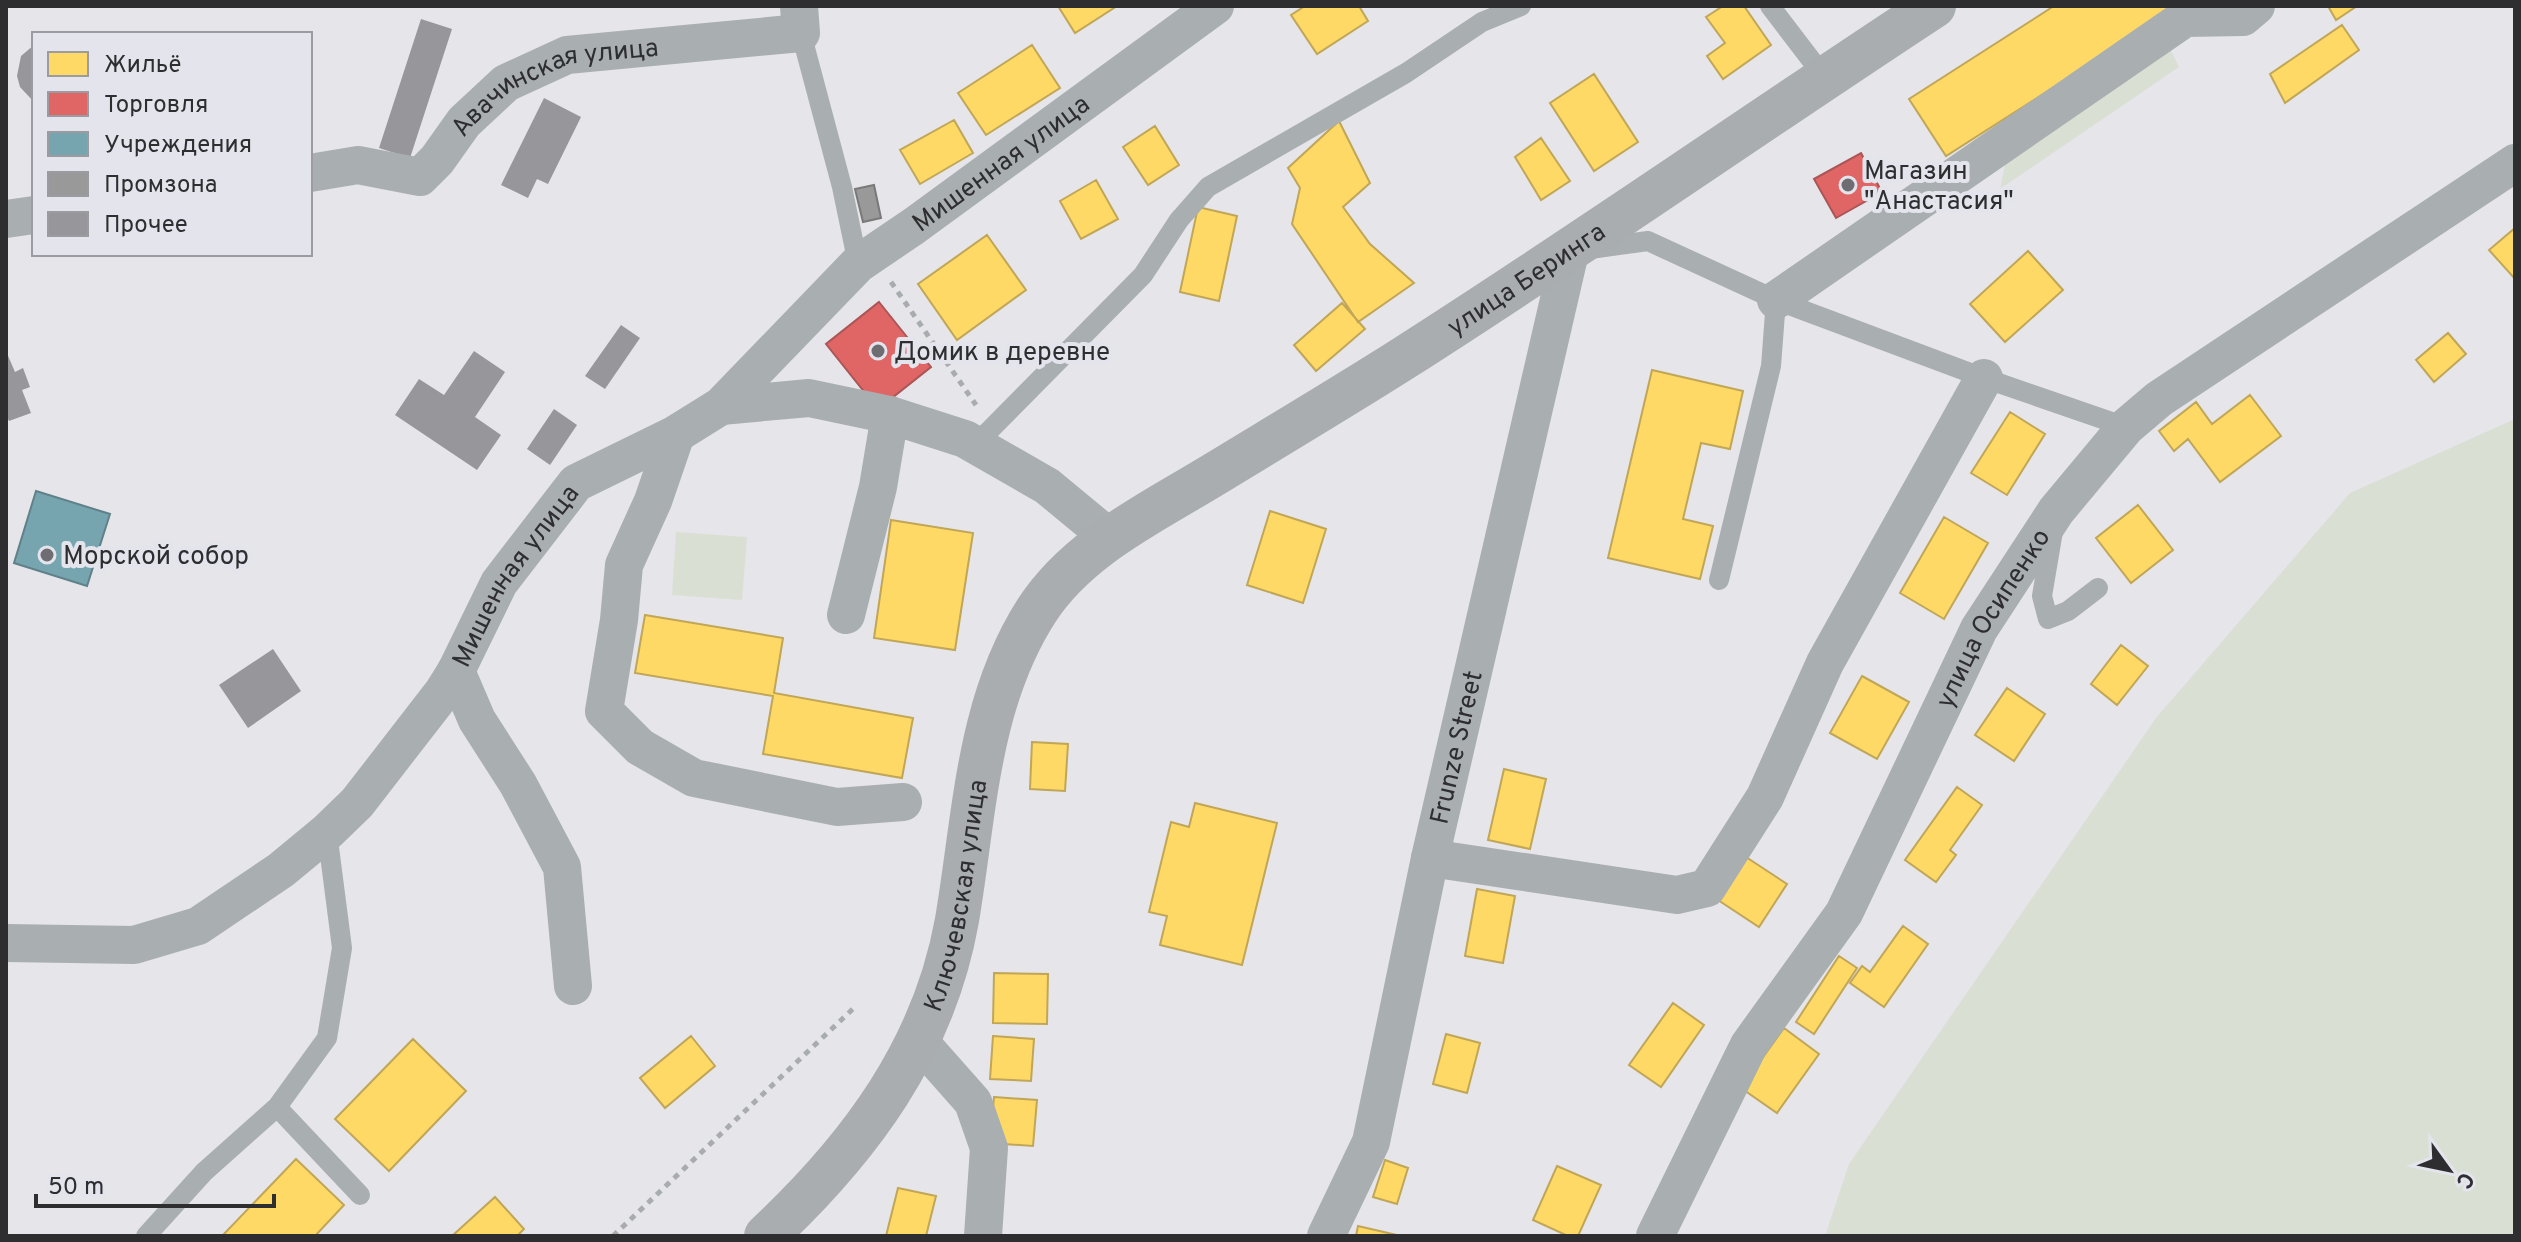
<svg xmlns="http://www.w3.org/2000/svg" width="2521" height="1242" font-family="Overpass,sans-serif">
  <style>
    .green { fill: #d9e0d3 }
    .homes { fill: #ffd966; stroke: #c0a656; stroke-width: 2 }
    .shops { fill: #e06666; stroke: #ab5556; stroke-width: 2 }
    .public { fill: #76a5af; stroke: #608189; stroke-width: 2 }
    .industry { fill: #999; stroke: #79797a; stroke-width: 2 }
    .building { fill: #97979b }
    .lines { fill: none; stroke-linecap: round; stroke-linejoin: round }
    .path { stroke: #a9acae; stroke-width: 5; stroke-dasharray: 6 6; stroke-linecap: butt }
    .lane { stroke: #a9aeb0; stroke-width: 20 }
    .street { stroke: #a9aeb0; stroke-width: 38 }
    .secondary { stroke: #a9adb0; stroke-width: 44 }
    .poi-dot { fill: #6e6e72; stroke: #e3e4ec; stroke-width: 3 }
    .labels { text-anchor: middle; stroke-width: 8; stroke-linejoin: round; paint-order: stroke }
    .street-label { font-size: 26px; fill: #2e2e31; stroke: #e3e4ec }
    .poi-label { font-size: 26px; fill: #2e2e31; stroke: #e3e4ec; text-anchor: start }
  </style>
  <rect width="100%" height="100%" fill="#e5e5ea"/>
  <path class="green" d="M2163,34l16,33 -179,122 10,-50z
    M2515,419v817h-690l24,-72 307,-446 194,-225z
    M676,532l71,5 -5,63 -70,-5z"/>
  <path class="homes" d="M1058,6h59l-42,27z
    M1305,6h54l9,15 -51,33 -26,-39z
    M1723,6h21l27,39 -48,34 -16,-23 18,-13 -19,-26z
    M2054,6h127l-235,150 -37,-57z
    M2328,6h29l-21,14z
    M2342,25l17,25 -74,53 -15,-29z
    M1032,45l28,43 -74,47 -28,-42z
    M1594,74l44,68 -44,29 -44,-68z
    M954,120l19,33 -53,31 -20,-34z
    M1339,121l31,62 -27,24 27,37 44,39 -56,39 -66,-98 8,-36 -12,-20z
    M1155,126l24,39 -31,20 -25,-38z
    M1541,138l29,43 -29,19 -26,-43z
    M1096,180l22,39 -37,20 -21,-38z
    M1198,207l39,9 -18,85 -39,-9z
    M2515,228v51l-26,-29z
    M987,235l39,55 -69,50 -39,-56z
    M2028,251l35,39 -58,52 -35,-38z
    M1342,303l23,26 -49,42 -22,-26z
    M2448,333l18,21 -32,28 -18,-22z
    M1652,370l91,21 -13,58 -29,-6 -18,76 30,7 -13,53 -92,-21z
    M2250,395l31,41 -61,46 -32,-43 -14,12 -15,-20 37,-29 16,22z
    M2010,412l35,22 -38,61 -36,-22z
    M2138,505l35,45 -42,33 -35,-45z
    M1270,511l56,18 -23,74 -56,-18z
    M1944,517l44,26 -44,76 -44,-26z
    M891,520l82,13 -18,117 -81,-12z
    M645,615l138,23 -9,55 139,25 -11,60 -139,-24 10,-58 -138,-23z
    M2121,645l27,21 -31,39 -26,-21z
    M1862,676l47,26 -32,57 -47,-26z
    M2007,688l38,26 -31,47 -39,-26z
    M1032,742l36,2 -3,47 -35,-2z
    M1504,769l42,10 -16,70 -42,-9z
    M1957,787l25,18 -32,45 6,5 -20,27 -31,-22z
    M1195,803l82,20 -35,142 -82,-20 7,-29 -18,-4 22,-90 18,5z
    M1746,857l41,27 -28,43 -41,-27z
    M1477,889l38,7 -12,67 -38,-7z
    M1903,926l25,18 -44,63 -34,-24 12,-17 8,6z
    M1839,956l18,12 -43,66 -18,-12z
    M994,973l54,1 -1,50 -54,-1z
    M1673,1003l31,22 -43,62 -32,-22z
    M1784,1028l35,26 -42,59 -36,-25z
    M1446,1034l34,9 -13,50 -34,-9z
    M691,1036l24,30 -50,42 -25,-30z
    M993,1036l41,3 -3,42 -41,-2z
    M413,1039l53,52 -77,80 -54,-52z
    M994,1097l43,3 -4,46 -43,-3z
    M296,1159l48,46 -29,31h-93z
    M1385,1160l23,8 -11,36 -24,-7z
    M1557,1166l44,19 -23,51h-10l-35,-16z
    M898,1188l38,8 -10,40h-40z
    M495,1197l29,32 -7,7h-65z
    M1358,1226l43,10h-45z"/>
  <path class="shops" d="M1861,153l21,39 -46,26 -22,-39z
    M879,302l52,65 -53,42 -52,-65z"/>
  <path class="public" d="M36,491l74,23 -23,72 -73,-23z"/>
  <path class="industry" d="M874,185l7,33 -18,4 -8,-33z"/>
  <path class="building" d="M421,19l31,10 -42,129 -31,-10z
    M34,45v57l-14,-15 -3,-11 4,-20z
    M544,98l37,19 -33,67 -11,-5 -9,19 -27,-13z
    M621,325l19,13 -35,51 -20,-13z
    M6,351l9,21 8,-4 7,19 -8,3 9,23 -22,8 -3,-6z
    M474,351l31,21 -30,45 26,18 -24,35 -82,-55 24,-36 25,16z
    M554,409l23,16 -27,40 -23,-16z
    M273,649l28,42 -53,37 -29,-43z"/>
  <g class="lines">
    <path class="path" d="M891,282l85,123
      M613,1236l243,-230"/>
    <path class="lane" d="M1770,6l55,72
      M801,33l41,154 16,77
      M1590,249l58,-8 128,59 208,78 142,49
      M975,445l168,-170 36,-55 29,-33 198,-114 76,-51 39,-16
      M2053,531l-11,65 6,23 20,-8 30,-23
      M1719,580l52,-214 5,-66
      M327,832l15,116 -15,90 -50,69 83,88
      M146,1236l58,-64 73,-65"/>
    <g class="street">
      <path id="s1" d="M310,173l48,-8 62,12 17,-17 27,-38 42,-39 61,-28 234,-22 -2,-27"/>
      <path d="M6,219l28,-4"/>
      <path d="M1776,300l409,-282 58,-1 13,-11"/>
      <path d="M721,406l88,-8 81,17 75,24 82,47 63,52"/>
      <path d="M676,434l-23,67 -29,64 -5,55 -15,91 36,36 54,31 143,29 66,-5"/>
      <path d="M846,615l32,-128 12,-72"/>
      <path d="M456,671l21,49 41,64 44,83 11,119"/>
      <path d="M1430,858l247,37 30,-7 58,-91 60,-134 159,-285"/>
      <path id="s2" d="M6,943l128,2 64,-19 83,-56 46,-38 30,-29 86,-111 13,-21 43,-88 77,-100 100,-49 45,-28 137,-142 56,-38 301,-220"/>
      <path d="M919,1041l54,61 16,46 -6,88"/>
      <path id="s3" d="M1326,1236l45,-94 59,-284 140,-606"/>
      <path id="s4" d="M1655,1236l94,-191 95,-132 135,-284 77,-118 70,-84 33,-28 356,-236"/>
    </g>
    <path class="secondary" id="s5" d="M766,1236c94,-88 168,-187 191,-316 18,-106 20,-217 80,-310 41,-63 114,-97 176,-135 64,-39 128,-77 191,-117 179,-114 353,-236 530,-352"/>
  </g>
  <g class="poi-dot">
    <circle cx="1848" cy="185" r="8"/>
    <circle cx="878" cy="351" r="8"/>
    <circle cx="47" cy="555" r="8"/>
  </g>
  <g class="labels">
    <g class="street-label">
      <text dy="9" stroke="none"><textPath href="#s1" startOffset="284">Авачинская улица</textPath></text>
      <text dy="9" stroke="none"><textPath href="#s2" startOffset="1322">Мишенная улица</textPath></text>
      <text dy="9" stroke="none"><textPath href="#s5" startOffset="1292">улица Беринга</textPath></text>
      <text dy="9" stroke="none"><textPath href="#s2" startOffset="674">Мишенная улица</textPath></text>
      <text dy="9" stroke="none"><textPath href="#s4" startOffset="706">улица Осипенко</textPath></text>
      <text dy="9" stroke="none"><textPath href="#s3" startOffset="508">Frunze Street</textPath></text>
      <text dy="9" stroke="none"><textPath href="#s5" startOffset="400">Ключевская улица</textPath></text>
    </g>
    <g class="poi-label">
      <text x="1864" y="179">Магазин<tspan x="1864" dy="30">"Анастасия"</tspan></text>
      <text x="894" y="360">Домик в деревне</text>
      <text x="63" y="564">Морской собор</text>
    </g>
  </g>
  <rect width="2521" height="1242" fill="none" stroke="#2e2e31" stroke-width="16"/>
  <rect x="32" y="32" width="280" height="224" fill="#e3e4ec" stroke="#9b9ba1" stroke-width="2"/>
  <rect x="48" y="52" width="40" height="24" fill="#ffd966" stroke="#9b9ba1" stroke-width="2"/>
  <text x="104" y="72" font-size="24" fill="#2e2e31">Жильё</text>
  <rect x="48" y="92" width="40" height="24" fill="#e06666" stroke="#9b9ba1" stroke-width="2"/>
  <text x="104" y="112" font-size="24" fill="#2e2e31">Торговля</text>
  <rect x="48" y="132" width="40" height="24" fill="#76a5af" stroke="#9b9ba1" stroke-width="2"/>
  <text x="104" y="152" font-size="24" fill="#2e2e31">Учреждения</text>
  <rect x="48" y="172" width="40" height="24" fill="#999999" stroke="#9b9ba1" stroke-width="2"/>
  <text x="104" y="192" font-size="24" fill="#2e2e31">Промзона</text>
  <rect x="48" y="212" width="40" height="24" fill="#97979b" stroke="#9b9ba1" stroke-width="2"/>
  <text x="104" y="232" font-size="24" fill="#2e2e31">Прочее</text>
  <g transform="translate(2449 1170) rotate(123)" stroke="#e3e4ec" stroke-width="6" paint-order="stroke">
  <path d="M0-6L14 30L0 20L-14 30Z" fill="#2e2e31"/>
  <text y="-12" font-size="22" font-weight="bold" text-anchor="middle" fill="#2e2e31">С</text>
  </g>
  <path d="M36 1194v12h238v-12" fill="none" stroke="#2e2e31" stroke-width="4"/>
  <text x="48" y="1194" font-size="24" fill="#2e2e31" stroke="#e3e4ec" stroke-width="6" paint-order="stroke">50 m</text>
</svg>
